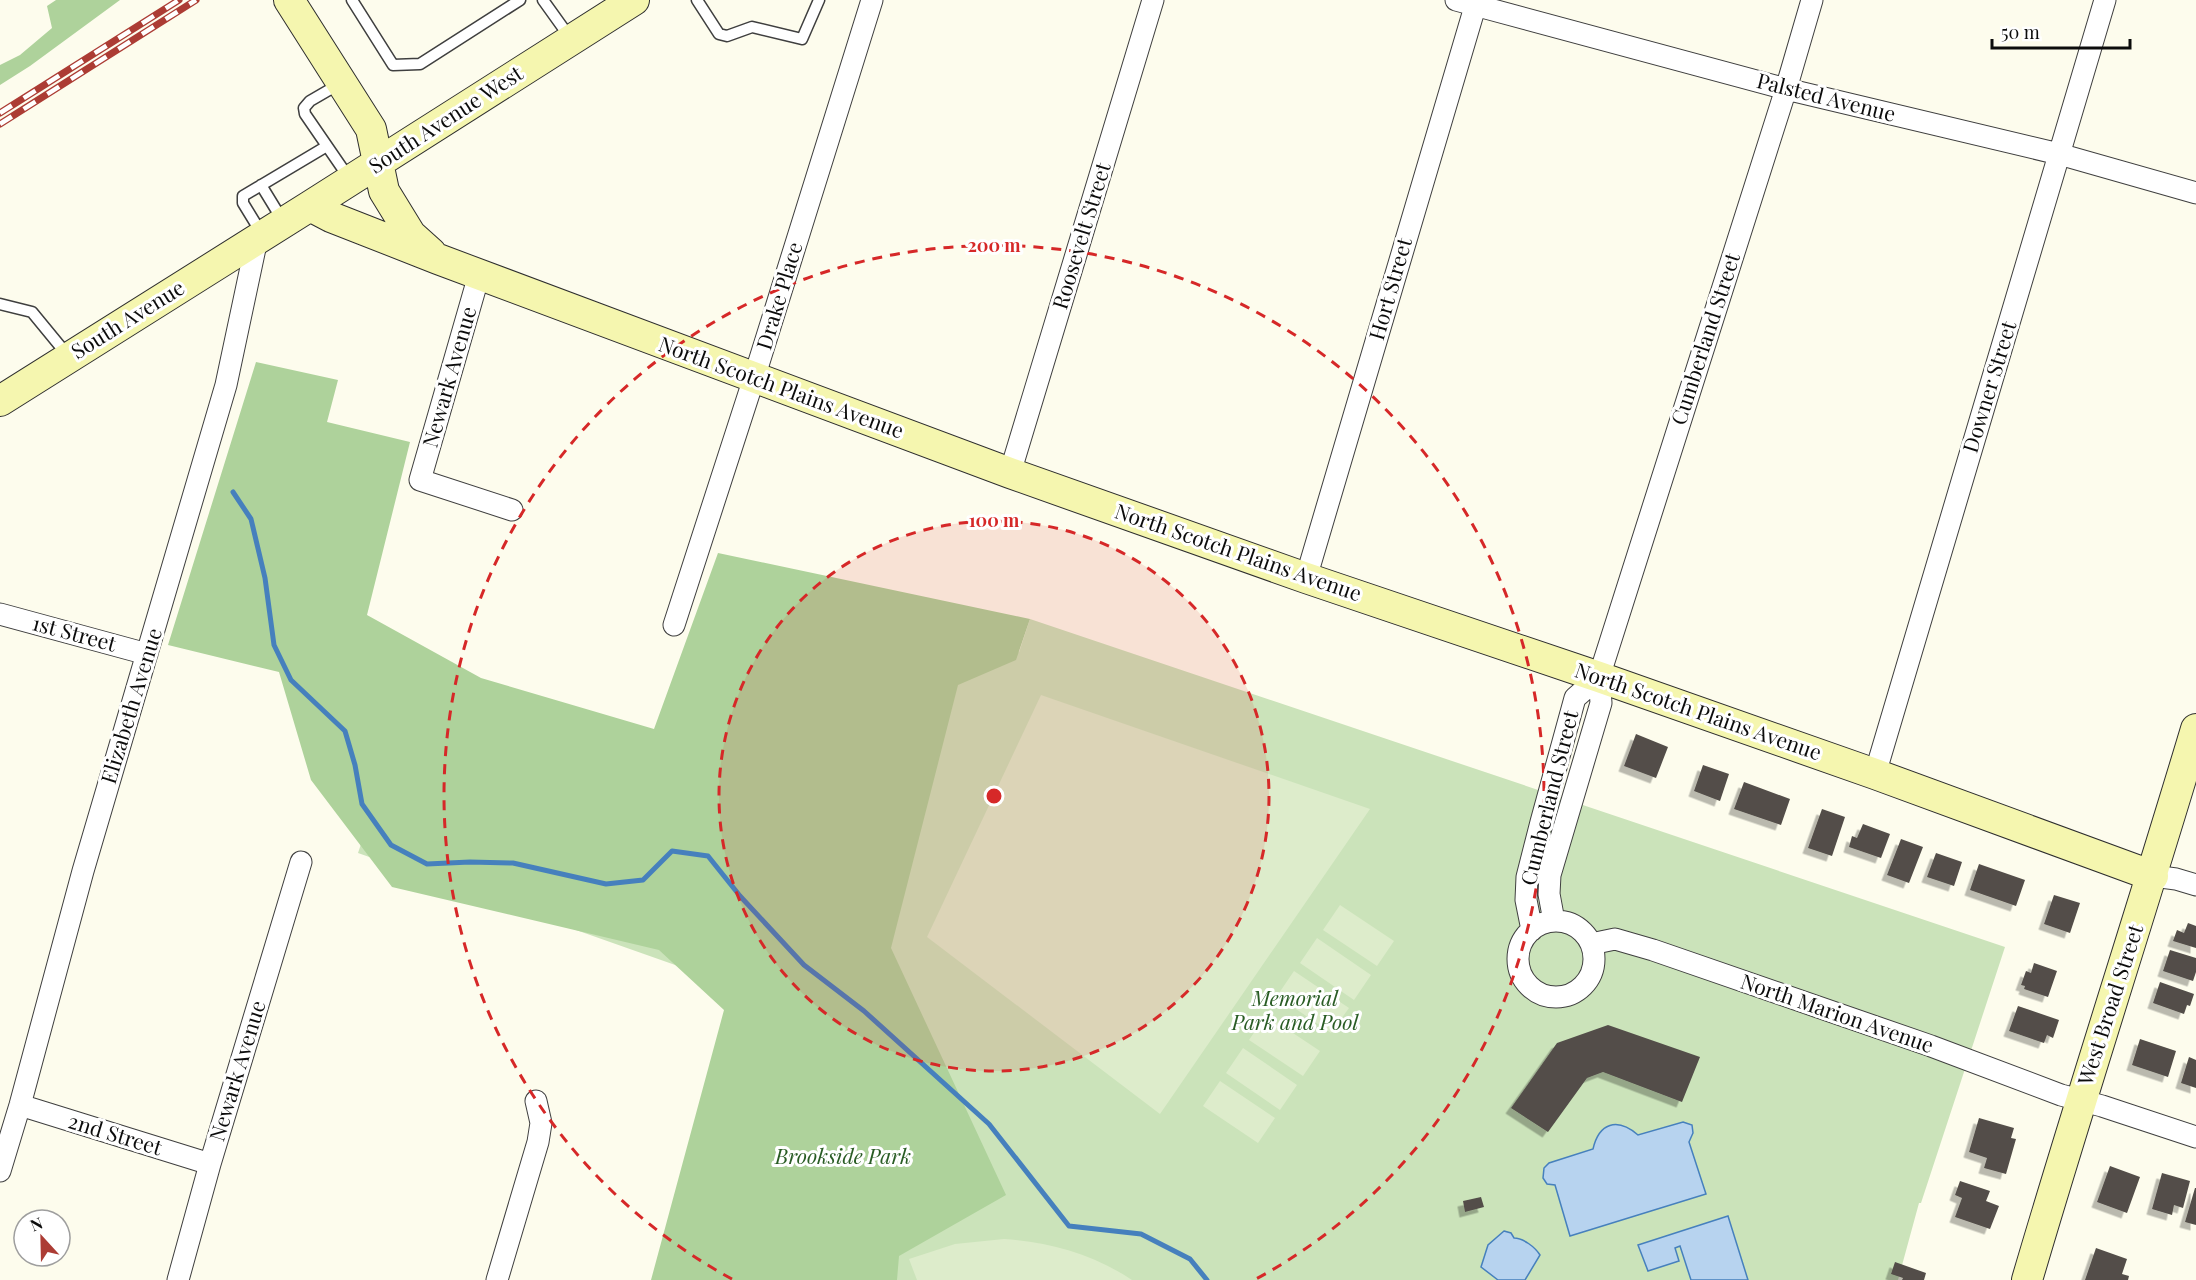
<svg xmlns="http://www.w3.org/2000/svg" width="2196" height="1280" font-family="'Playfair Display',serif">
  <style>
    .green { fill: #cbe3ba }
    .forest { fill: #aed29b }
    .pitch { fill: #ddeccb }
    .water { fill: #b7d3ef; stroke: #4680bd; stroke-width: 1.5 }
    .lines { fill: none; stroke-linecap: round; stroke-linejoin: round }
    .stream { stroke: #4680bd; stroke-width: 5 }
    .building { fill: #534e49; filter: url(#shadow) }
    .lane-casing { stroke: #3f3f3f; stroke-width: 13 }
    .street-casing { stroke: #3f3f3f; stroke-width: 23 }
    .secondary-casing { stroke: #2e2e2e; stroke-width: 32 }
    .lane { stroke: #fff; stroke-width: 10 }
    .street { stroke: #fff; stroke-width: 21 }
    .secondary { stroke: #f5f6af; stroke-width: 30 }
    .rail-casing { stroke: #ac3c34; stroke-width: 7 }
    .rail { stroke: #fff; stroke-width: 4.5; stroke-dasharray: 14; stroke-linecap: butt }
    .ring { fill: none; stroke: #d62828; stroke-width: 3; stroke-dasharray: 10 8 }
    .labels { text-anchor: middle; stroke-width: 6; stroke-linejoin: round; paint-order: stroke }
    .street-label { font-size: 21px; fill: #0c0c0c; stroke: #fff }
    .park-label { font-size: 21px; font-style: italic; fill: #295c24; stroke: #fff }
    .centre { fill: #d62828; stroke: #fff; stroke-width: 3 }
    .ring-label { font-size: 18px; text-anchor: middle; font-weight: bold; fill: #d62828; stroke: #fff; stroke-width: 6; stroke-linejoin: round; paint-order: stroke }
  </style>
  <defs>
    <filter id="shadow"><feDropShadow dx="-5.5" dy="5.5" stdDeviation="0" flood-color="#0004"/></filter>
  </defs>
  <rect width="100%" height="100%" fill="#fdfced"/>
  <path class="green" d="M1030,619l975,328 -84,256h-2l-21,77h-1220l85,-284 -405,-143 60,-178 236,68 365,-91z"/>
  <path class="forest" d="M56,0h64l-90,66 -30,19v-20l20,-10 32,-27 -5,-22z
    M256,362l82,18 -11,42 83,20 -43,173 114,63 173,51 64,-176 312,66 -14,41 -58,25 -67,263 115,247 -107,61 -2,24h-246l73,-270 -65,-60 -267,-63 -81,-107 -32,-108 -111,-27z"/>
  <path class="pitch" d="M1041,695l329,114 -210,305 -233,-177z
    M1340,905l54,36 -17,25 -54,-36z
    M1317,938l54,37 -17,25 -54,-37z
    M1294,971l55,37 -18,25 -54,-37z
    M1266,1015l54,36 -17,25 -54,-36z
    M1243,1048l54,37 -17,25 -54,-37z
    M1220,1081l55,37 -17,25 -55,-37z
    M1004,1239c46,3 89,15 128,41h-215l-8,-21 46,-15z"/>
  <path class="water" d="M1683,1122l9,3 1,8 -4,9 17,52 -136,42 -15,-51 -8,-1 -4,-6 1,-10 5,-5 44,-14c6,-26 24,-32 45,-14z
    M1728,1216l20,64h-57l-11,-34 -5,2 4,13 -31,10 -10,-26z
    M1504,1231l7,2 3,5c9,0 21,9 26,17l-15,25h-27l-17,-13 7,-22z"/>
  <g class="lines">
    <path class="stream" d="M233,492l18,27 14,59 9,67 17,35 54,51 10,34 7,39 29,41 36,19 43,-2 43,1 93,21 37,-4 29,-29 36,5 32,40 64,69 60,46 125,113 80,102 72,8 49,25 17,21"/>
  </g>
  <path class="building" d="M1636,734l32,13 -12,31 -32,-12z
    M1703,765l26,9 -9,27 -26,-10z
    M1744,782l46,17 -9,26 -47,-16z
    M1822,809l23,8 -13,39 -24,-8z
    M1863,824l27,10 -9,24 -32,-11 3,-11 5,2z
    M1901,839l22,8 -14,36 -22,-8z
    M1936,853l26,9 -8,24 -27,-9z
    M1979,864l46,16 -9,26 -46,-16z
    M2054,895l26,8 -10,30 -26,-9z
    M2188,923l8,3v22l-23,-7 4,-11 7,3z
    M2170,950l26,8v14l-3,9 -30,-10z
    M2034,963l23,8 -9,26 -24,-8 1,-3 -4,-1 5,-14 5,2z
    M2160,982l34,12 -4,12 -3,-1 -3,9 -31,-11z
    M2018,1006l41,14 -6,18 -6,-3 -3,8 -35,-12z
    M1608,1025l92,32 -18,45 -79,-30 -16,6 -39,54 -37,-24 46,-65z
    M2140,1039l36,12 -8,26 -36,-12z
    M2189,1057l7,3v28l-15,-5z
    M1979,1118l35,10 -3,10 5,1 -10,35 -22,-6 3,-10 -18,-6z
    M2110,1166l30,11 -13,36 -30,-11z
    M2162,1173l28,8 -7,27 -9,-3 -2,10 -20,-6z
    M1960,1181l30,10 -4,10 13,5 -9,23 -35,-12 7,-19 -7,-3z
    M2195,1188h1v37l-11,-3z
    M1481,1197l3,10 -19,5 -2,-11z
    M2096,1248l31,11 -5,15 7,2 -1,4h-43z
    M1895,1262l31,11 -2,7h-22l1,-2 -12,-4z"/>
  <g class="lines">
    <g class="lane-casing">
      <path id="lane" d="M352,0l41,65 27,-1 100,-64
        M543,0l28,39
        M697,0l22,34 8,2 25,-9 50,12 17,-39
        M327,146l22,32
        M261,185l22,36
        M262,234l-19,-31v-7l84,-50 -22,-32 -1,-6 6,-7 31,-18
        M0,304l32,8 37,45"/>
    </g>
    <g class="street-casing">
      <path id="street" d="M1456,0l330,89 273,65 137,39
        M479,275l-59,205 92,30
        M1010,473l143,-473
        M1306,578l171,-578
        M0,614l147,40
        M674,625l80,-247 118,-378
        M1875,774l230,-774
        M2153,876l23,3 20,6
        M1554,921l-5,-27 1,-19 51,-172 -2,-26 187,-588 26,-89
        M1518 959a38 38 0 1 1 76 0a38 38 0 1 1-76 0Z
        M1532,930l-6,-30 1,-23 14,-55 34,-124 24,-21
        M1591,944l24,-5 38,11 278,96 130,49 41,11 94,31
        M20,1105l190,59
        M0,1171l20,-66 63,-234 143,-486 31,-146
        M178,1280l32,-116 91,-302
        M497,1280l41,-138 3,-19 -5,-22"/>
    </g>
    <g class="secondary-casing">
      <path id="secondary" d="M289,0l82,129 13,62 27,44 20,18
        M310,206l21,11 107,42 572,214 296,105 293,99 276,97 278,102
        M0,401l310,-195 324,-206
        M2027,1280c54,-184 114,-367 169,-551"/>
    </g>
    <use href="#lane" class="lane"/>
    <use href="#street" class="street"/>
    <use href="#secondary" class="secondary"/>
    <g class="rail-casing">
      <path id="rail" d="M0,113l179,-113
        M0,124l196,-124"/>
    </g>
    <use href="#rail" class="rail"/>
  </g>
  <circle cx="994" cy="796" r="275" fill="#d62828" fill-opacity=".12"/>
  <g class="ring">
    <circle cx="994" cy="796" r="275"/>
    <path d="M732 1279A550 550 0 1 1 1256 1279"/>
  </g>
  <g class="labels">
    <g class="street-label">
      <text transform="translate(1826 98) rotate(14)" y="7">Palsted Avenue</text>
      <text transform="translate(446 120) rotate(-33)" y="7">South Avenue West</text>
      <text transform="translate(1082 236) rotate(-73)" y="7">Roosevelt Street</text>
      <text transform="translate(1391 289) rotate(-74)" y="7">Hort Street</text>
      <text transform="translate(780 296) rotate(-73)" y="7">Drake Place</text>
      <text transform="translate(128 320) rotate(-32)" y="7">South Avenue</text>
      <text transform="translate(1706 339) rotate(-72)" y="7">Cumberland Street</text>
      <text transform="translate(450 377) rotate(-74)" y="7">Newark Avenue</text>
      <text transform="translate(1990 387) rotate(-73)" y="7">Downer Street</text>
      <text transform="translate(781 388) rotate(20)" y="7">North Scotch Plains Avenue</text>
      <text transform="translate(1238 553) rotate(19)" y="7">North Scotch Plains Avenue</text>
      <text transform="translate(74 634) rotate(15)" y="7">1st Street</text>
      <text transform="translate(132 706) rotate(-73)" y="7">Elizabeth Avenue</text>
      <text transform="translate(1698 712) rotate(19)" y="7">North Scotch Plains Avenue</text>
      <text transform="translate(1550 798) rotate(-76)" y="7">Cumberland Street</text>
      <text transform="translate(2111 1005) rotate(-72)" y="7">West Broad Street</text>
      <text transform="translate(1837 1014) rotate(19)" y="7">North Marion Avenue</text>
      <text transform="translate(238 1071) rotate(-73)" y="7">Newark Avenue</text>
      <text transform="translate(115 1135) rotate(17)" y="7">2nd Street</text>
    </g>
    <g class="park-label">
      <text x="1295" y="1006">Memorial<tspan x="1295" dy="24">Park and Pool</tspan></text>
      <text x="843" y="1164">Brookside Park</text>
    </g>
  </g>
  <circle cx="994" cy="796" r="9" class="centre"/>
  <g class="ring-label">
    <text x="994" y="252">200 m</text>
    <text x="994" y="527">100 m</text>
  </g>
  <g transform="translate(42 1238) rotate(338)"><circle r="28" fill="#ffffff" stroke="#9e9e9e" stroke-width="1.5"/>
  <path d="M0-4.5L10 22L0 15L-10 22Z" fill="#ac3c34"/>
  <text y="-9" font-size="16" font-weight="bold" text-anchor="middle" fill="#0c0c0c">N</text>
  </g>
  <path d="M1992 39v9h138v-9" fill="none" stroke="#0c0c0c" stroke-width="3"/>
  <text x="2001" y="39" font-size="18" fill="#0c0c0c" stroke="#ffffff" stroke-width="4.5" paint-order="stroke">50 m</text>
</svg>
